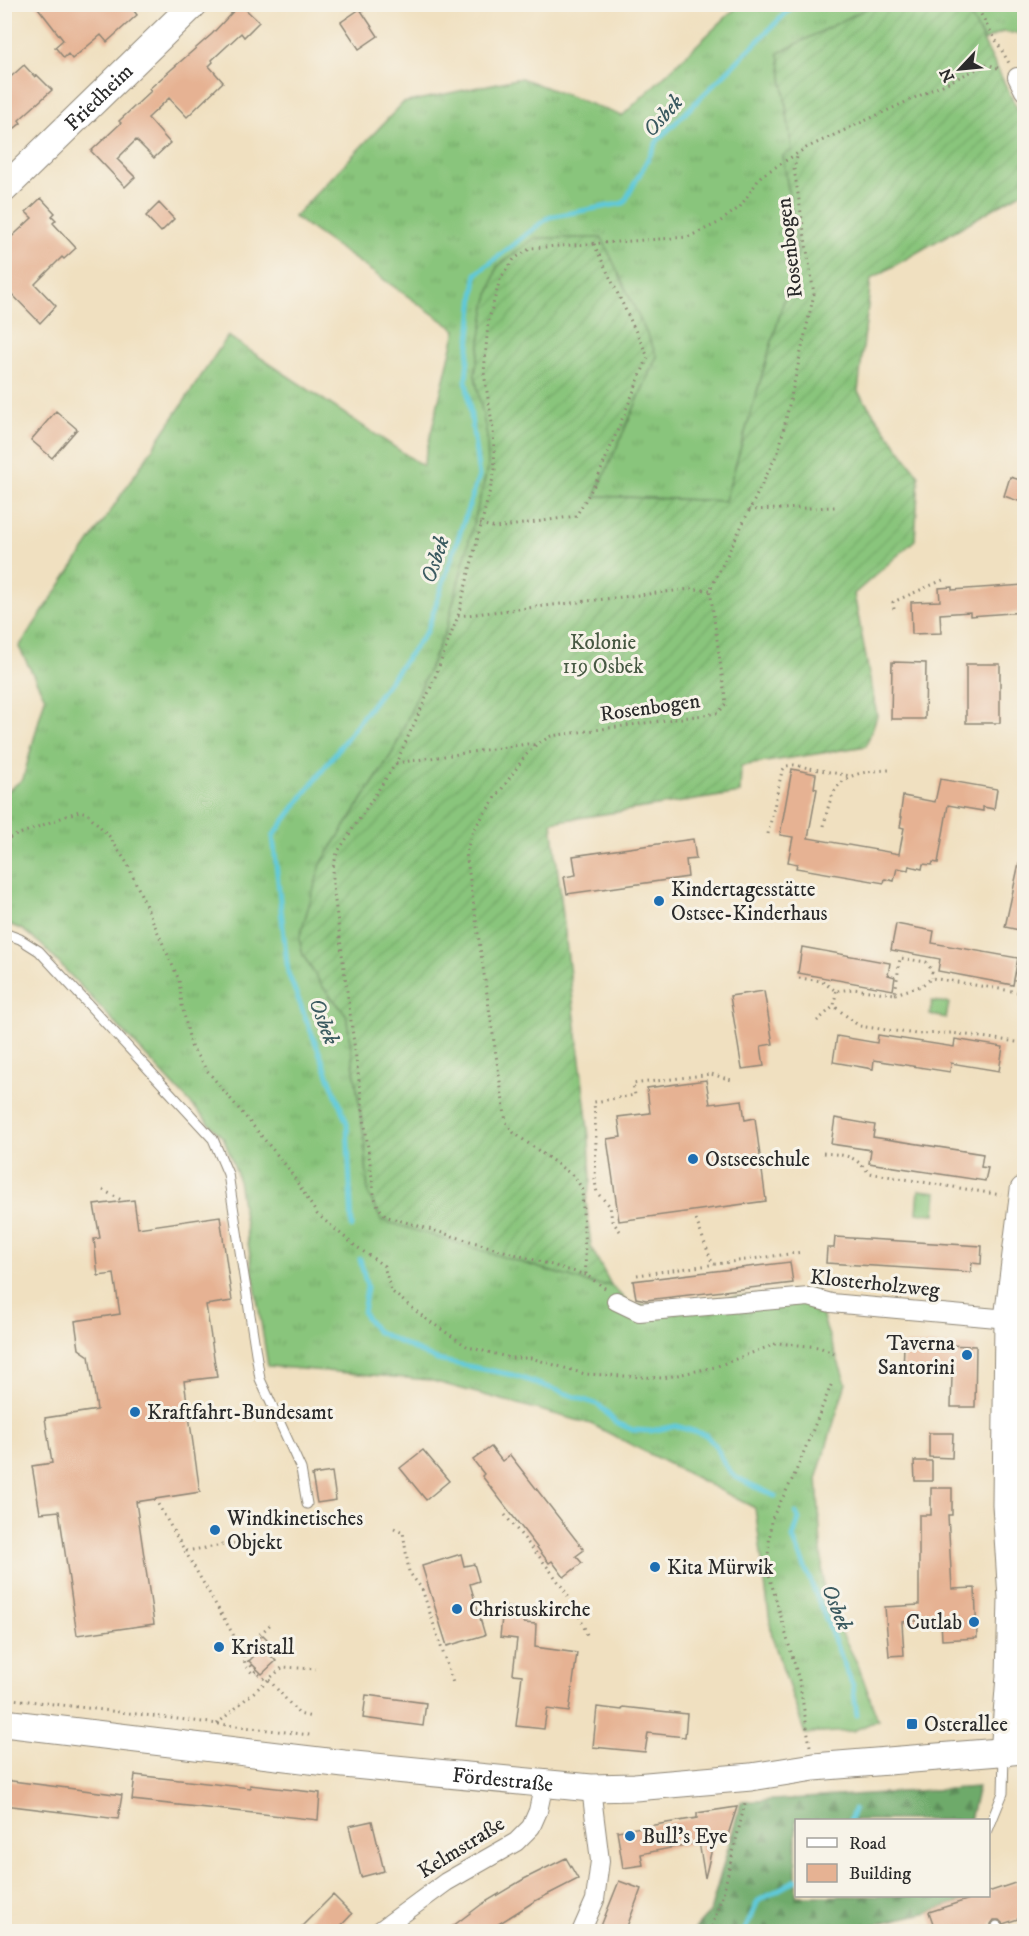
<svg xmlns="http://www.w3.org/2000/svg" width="1029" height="1936" font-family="'IM FELL DW Pica',serif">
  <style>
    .grass { fill: url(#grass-tufts); stroke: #5a7853; stroke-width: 1.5 }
    .forest { fill: url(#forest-firs); stroke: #4c6a4b; stroke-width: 1.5 }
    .park { fill: #89c57b; stroke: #5a7853; stroke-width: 1.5 }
    .garden { fill: url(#garden-furrows); stroke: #5a7853; stroke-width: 1.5 }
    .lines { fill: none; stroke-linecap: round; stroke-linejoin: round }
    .stream { stroke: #5fc9da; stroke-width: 5 }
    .building { fill: #e6b293 }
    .lane-casing { stroke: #8e8676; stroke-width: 11 }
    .street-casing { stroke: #8e8676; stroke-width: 20 }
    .secondary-casing { stroke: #8e8676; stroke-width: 29 }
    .path { stroke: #8e8676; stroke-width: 3; stroke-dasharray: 1.5 4.5; stroke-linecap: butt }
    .lane { stroke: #fff; stroke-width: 9 }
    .street { stroke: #fff; stroke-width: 18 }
    .secondary { stroke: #fff; stroke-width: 27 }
    .poi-dot { fill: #1f6fb2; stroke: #f7f3e8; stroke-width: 2 }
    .labels { text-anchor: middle; stroke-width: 6; stroke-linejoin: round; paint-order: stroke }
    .street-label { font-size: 21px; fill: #2b2b2b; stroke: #f7f3e8 }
    .park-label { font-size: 21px; fill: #475943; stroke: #f7f3e8 }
    .poi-label { font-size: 21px; fill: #2b2b2b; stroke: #f7f3e8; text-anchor: start }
    .water-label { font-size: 22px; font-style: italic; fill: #3b5a60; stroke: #f7f3e8 }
  </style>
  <defs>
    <pattern id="grass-tufts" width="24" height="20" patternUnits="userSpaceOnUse" patternTransform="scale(1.5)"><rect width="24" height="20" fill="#89c57b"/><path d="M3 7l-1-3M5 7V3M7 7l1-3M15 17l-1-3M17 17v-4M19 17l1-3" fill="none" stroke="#76a96a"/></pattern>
    <pattern id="forest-firs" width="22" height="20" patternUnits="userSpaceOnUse" patternTransform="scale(1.5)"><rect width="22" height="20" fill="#6eaa6b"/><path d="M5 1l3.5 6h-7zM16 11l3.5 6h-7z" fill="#5b8b58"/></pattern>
    <pattern id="garden-furrows" width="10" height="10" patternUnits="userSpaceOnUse" patternTransform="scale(1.5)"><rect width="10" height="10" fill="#89c57b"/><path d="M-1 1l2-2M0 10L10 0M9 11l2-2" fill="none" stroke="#76a96a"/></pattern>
  </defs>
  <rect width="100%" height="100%" fill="#f7f3e8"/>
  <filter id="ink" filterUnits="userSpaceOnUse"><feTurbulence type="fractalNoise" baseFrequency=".0167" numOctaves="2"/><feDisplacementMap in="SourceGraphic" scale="12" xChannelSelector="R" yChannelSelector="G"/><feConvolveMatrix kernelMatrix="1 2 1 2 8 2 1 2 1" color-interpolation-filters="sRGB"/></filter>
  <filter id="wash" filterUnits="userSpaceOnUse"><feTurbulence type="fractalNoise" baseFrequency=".008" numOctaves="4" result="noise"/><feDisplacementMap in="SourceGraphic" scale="24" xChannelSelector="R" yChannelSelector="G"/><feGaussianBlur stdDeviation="1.35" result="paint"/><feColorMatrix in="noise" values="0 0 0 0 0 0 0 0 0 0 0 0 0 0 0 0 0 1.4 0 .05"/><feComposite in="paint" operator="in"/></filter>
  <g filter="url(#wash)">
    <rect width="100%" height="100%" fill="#f0e0c0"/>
    <path class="grass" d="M739,5h136l-96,48 13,97 -9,6 15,97 -73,248 -130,-5 62,-140 -182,19 12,61 1,31 -41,160 -54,125 -72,112 -18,91 19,31 24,28 19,130 3,49 224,91 19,1 20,21 185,-16 10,38 20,55 -29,93 7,123 34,66 20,55 -25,11 -48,3 -33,-97 -17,-129 -164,-84 -162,-44 -161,-14 -31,-192 -13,-35 -182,-194 -19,-15 -17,-7 -1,-2v-128l18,-14 22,-81 -26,-51 209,-311 195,130 33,-136 -162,-113 109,-114 118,-25 101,38z
      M965,5h59v29l-22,-2 -18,9z"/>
    <path class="forest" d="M978,1787l-8,33h-174v76h171l1,3 -39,13 -82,19h-154l17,-19 31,-110z"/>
    <path class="park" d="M932,1001l17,2 -3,15 -16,-3z
      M919,1190l18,2 -2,22 -18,-1z"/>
    <path class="garden" d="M875,4l90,1 59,117v69l-153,88 -13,113 61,84 -4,64 -61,54 23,122 -11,30 -125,20 -1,27 -188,29 37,315 2,44 -5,20 5,46 20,38 -19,-1 -211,-64 -13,-27 -3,-49 -19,-130 -24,-28 -19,-31 -4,-16 22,-75 72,-112 54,-125 41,-160 -1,-31 -12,-61 11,-70 11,-38 38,-29h67l55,118 -62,140 130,5 73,-248 -15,-97 9,-6 -13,-97z"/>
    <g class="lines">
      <path class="stream" d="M352,1227l-5,-104 -59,-150 -15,-137 154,-205 52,-155 -13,-97 10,-105 73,-57 75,-14 34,-63 137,-136
        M360,1259l7,28 -4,26 13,18 61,29 76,15 86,30 16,17 18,8 17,1 26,-5 30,9 11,13 8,17 10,12 40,19
        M796,1513l3,6 -6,19 60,148 4,29
        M850,1820l4,-10
        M744,1932l14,-31 38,-21"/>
    </g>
    <g id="blocks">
      <path class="building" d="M35,4h94l8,11 -30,27 -6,-7 -29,24 -4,-5 -4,4 -9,-11 8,-7z
        M240,4l19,18 -15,15 -3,-4 -29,27 1,2 -4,4 14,16 -36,35 -18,-19 -21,20 22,25 -16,15 -18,-18 -19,19 18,18 -10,10 -34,-36 30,-28 -2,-2 32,-30 -2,-2 63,-55z
        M360,9l18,27 -19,13 -18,-27z
        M24,65l11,12 2,-2 15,15 -33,30 2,3 -17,14v-54z
        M41,198l14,15 -3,3 4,4 -3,3 23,25 -12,11 -2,-2 -27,27 21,22 -16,17 -36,-37v-42l28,-26 -6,-6z
        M159,203l15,16 -13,13 -15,-16z
        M56,411l21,18 -25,29 -21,-18z
        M1010,477l14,4v22l-20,-7z
        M1024,585v27l-54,4v-4l-30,2 1,19 -29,1 -1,-32 29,-1 -1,-13 13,-1v3z
        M892,662l34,1 -1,56h-34z
        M966,664h34v59h-34z
        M792,769l24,5 -2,14 3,1 -9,49 91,16 5,-26 -4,-1 2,-10h-2l3,-21 32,6 5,-23 57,10 -3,20 -11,-2v4l-35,-6 -10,58 -5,-1 -1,3 -9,-1 -1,5 -13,-3 -1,4 -11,-2 -3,13 -9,-2 -1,4 -88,-15 1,-4 -9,-2 5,-25 -13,-2z
        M693,839l3,20 -10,1 2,17 -121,17 -3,-17 12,-2 -3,-19z
        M1019,863h5v68l-19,-4z
        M896,924l38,7 -2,12 86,15 -5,27 -75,-14 2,-12 -49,-9z
        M802,947l88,16 -2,12 7,2 -2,13 -95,-17z
        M764,991l9,53 -12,2 3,20 -22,3 -12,-73z
        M878,1035l76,12 1,-8 48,8 -4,24 -48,-8 -1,9 -76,-12 -1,9 -40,-7 4,-26 40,7z
        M706,1080l4,24 32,-4 3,20 10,-2 11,83 -147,20 -12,-82 14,-2 -3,-20 32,-4 -3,-25z
        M835,1118l40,7 -2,12 110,17 -2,13 7,1 -3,13 -116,-18 2,-13 -40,-6z
        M134,1200l4,28 82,-12 12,85 -26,4 11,72 -33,4 16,111 -64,10 18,122 -77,11 -18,-124 -19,2 -8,-47 20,-3 -7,-45 52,-8 -8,-54 -10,-7 -4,-28 45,-7 -6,-40 -16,2 -4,-37 6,-1 -6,-33z
        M835,1237l147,9 -1,18 -9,-1 -1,9 -145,-9 1,-15h7z
        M790,1262l3,21 -147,17 -10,-2 -3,-17z
        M904,1344l72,2 -1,61h-24l1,-31 -49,-2z
        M929,1433h24l-1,25 -23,-1z
        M491,1447l11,14 8,-6 74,95 -8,6 6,7 -18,14 -12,-16 -3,2 -67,-87 2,-2 -11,-14z
        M423,1450l26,31 -23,19 -26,-32z
        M914,1461h18v20h-17z
        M332,1472l4,28 -19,3 -5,-28z
        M931,1488h21v27h-4l4,74 23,-1 2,50 -35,2 -1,-21 -39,3 2,33 -15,1 -4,-49 34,-2v-90h12z
        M461,1554l3,12 10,-2 5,17 -9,3 15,51 -38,11 -25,-80z
        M503,1607l22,2 -1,14 12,1 -1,23 42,6 -8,59 -22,-3 -3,20 -28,-3 6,-51 -9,-1 4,-35 -17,-2z
        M263,1635l13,13 -7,6 7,7 -14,13 -13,-13 7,-7 -6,-7z
        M366,1695l60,8 -3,23 -60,-8z
        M597,1707l25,3 1,-3 64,7 -2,23 -37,-4 -3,19 -52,-5z
        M135,1775l115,13v-3l70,8 -2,27 -186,-20z
        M4,1780l118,15 -4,24 -114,-14z
        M737,1807l-10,31 -13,2 -9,38 -6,-36 -58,12 2,11 -20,3 -6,-37 80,-13v-5z
        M372,1821l12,50 -23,6 -12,-51z
        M566,1858l12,21 -43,22 -49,31h-41l37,-28 42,-25z
        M1024,1880v37l-21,7 -4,-4h-5l-3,4v4l-11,4h-44l-7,-20 50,-16h9v-4z
        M619,1881l22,8 -16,43h-11l-13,-6z
        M333,1895l19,19 -17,18h-39z"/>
    </g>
  </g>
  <g filter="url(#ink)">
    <use href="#blocks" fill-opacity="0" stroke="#8e8676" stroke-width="1.5"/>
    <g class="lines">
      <g class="lane-casing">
        <path id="lane" d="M4,933l16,6 19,12 174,188 15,35 32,205 41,90 6,35
          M988,1830l15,-37 1,-38
          M997,1926l2,6"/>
      </g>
      <g class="street-casing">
        <path id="street" d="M1017,77l7,14
          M616,1301l23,11 170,-15 22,6 177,16 16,-1
          M1006,1505l18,-3
          M378,1932l68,-50 70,-40 15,-15 7,-16 6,-28
          M581,1932l14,-32 5,-39 -9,-73"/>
      </g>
      <g class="secondary-casing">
        <g id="secondary">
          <path id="s1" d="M4,189l190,-185"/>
          <path id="s2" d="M4,1723l340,41 247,24 44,-1 116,-10 63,-10 210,-17"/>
          <path d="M1004,1753l6,-77 2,-78 -6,-93 2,-186 16,-129"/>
        </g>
      </g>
      <path class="path" d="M975,4l34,59
        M749,510l87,-3
        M480,524l16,4 80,-12 20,-34 52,-125 -54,-113
        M894,609l-1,-7 50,-22
        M458,616l233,-27 19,1
        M396,763l131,-19 9,1
        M824,826c8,-45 19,-54 65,-56
        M768,834l14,-63 4,-5 8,-1 56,11
        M4,840l75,-29 8,2 22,23 18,27 52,117 3,25 9,41 14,22 83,100 29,46 37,31 30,21 7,25 35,28 42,28 43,11h20l54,16 78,4 52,-11 63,-24 41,4 16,7
        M799,978l22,3 15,10 17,-2 42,5 5,-36 26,4 6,8v8
        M836,991l-2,15 25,20 57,8 36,-1 72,10
        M895,994l26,-8 11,-8 92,15
        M817,1021l17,-15
        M823,1153c23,2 31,2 46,20l132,22
        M103,1190l20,11
        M696,1220l17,45
        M620,1231l-8,-10 -2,-15 -13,-13 -2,-12 1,-43 -2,-36 41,-7 -2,-11 78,-10 24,7
        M586,1275l-198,-58c-9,-7 -12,-13 -14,-24l-41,-307v-18l4,-15 59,-90 36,-78 26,-69 37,-146 -2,-41 -9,-56 4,-50 12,-44 14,-20 17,-11 157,-11 30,-14 22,-16 21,-31 45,-28 182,-84 14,6
        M637,1275l166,-23
        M605,1288l-19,-13 -4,-86 -7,-12 -61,-44 -8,-11 -40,-269 7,-23 52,-74 11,-11 15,-9 167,-23 8,-9 -16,-114 69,-140 35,-156 -20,-125 3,-12
        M155,1499l98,170 10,9 6,2 30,34 13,3
        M505,1515c30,38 66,74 82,120
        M394,1528l9,4 6,40 13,17 31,94
        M186,1551l75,-12
        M257,1672l-5,1 -7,-8 -2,-15 30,-28
        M4,1698l306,37
        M217,1724l66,-57 33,2
        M810,1746l-11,-66 -32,-112 4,-48 23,-44 38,-93
        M710,1932l13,-38 23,-95"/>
      <use href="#lane" class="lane"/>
      <use href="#street" class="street"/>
      <use href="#secondary" class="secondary"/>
    </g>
  </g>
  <g class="poi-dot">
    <circle cx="659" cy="901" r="6"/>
    <circle cx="693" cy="1159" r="6"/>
    <circle cx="967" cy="1355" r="6"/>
    <circle cx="135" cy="1412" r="6"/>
    <circle cx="215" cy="1530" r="6"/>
    <circle cx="655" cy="1567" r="6"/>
    <circle cx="457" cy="1609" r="6"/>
    <circle cx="974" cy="1622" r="6"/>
    <circle cx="219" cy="1647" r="6"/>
    <rect x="906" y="1718" width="12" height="12" rx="3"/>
    <circle cx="630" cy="1836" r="6"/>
  </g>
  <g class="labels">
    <g class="street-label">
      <text dy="7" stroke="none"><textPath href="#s1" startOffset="132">Friedheim</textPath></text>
      <text transform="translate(789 248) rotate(-97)" y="7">Rosenbogen</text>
      <text transform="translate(650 707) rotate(-8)" y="7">Rosenbogen</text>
      <text transform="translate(875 1283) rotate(6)" y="7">Klosterholzweg</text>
      <text dy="7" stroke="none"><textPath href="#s2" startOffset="502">Fördestraße</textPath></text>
      <text transform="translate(461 1847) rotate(-32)" y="7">Kelmstraße</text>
    </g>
    <g class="park-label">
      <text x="603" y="649">Kolonie<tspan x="603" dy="24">119 Osbek</tspan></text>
    </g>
    <g class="poi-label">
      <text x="671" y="896">Kindertagesstätte<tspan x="671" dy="24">Ostsee-Kinderhaus</tspan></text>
      <text x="705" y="1166">Ostseeschule</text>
      <text x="955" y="1350" text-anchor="end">Taverna<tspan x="955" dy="24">Santorini</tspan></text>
      <text x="147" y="1419">Kraftfahrt-Bundesamt</text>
      <text x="227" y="1525">Windkinetisches<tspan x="227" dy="24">Objekt</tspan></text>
      <text x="667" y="1574">Kita Mürwik</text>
      <text x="469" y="1616">Christuskirche</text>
      <text x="962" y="1629" text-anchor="end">Cutlab</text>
      <text x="231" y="1654">Kristall</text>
      <text x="924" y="1731">Osterallee</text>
      <text x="642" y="1843">Bull's Eye</text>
    </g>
    <g class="water-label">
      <text transform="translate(662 115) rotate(-48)" y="8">Osbek</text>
      <text transform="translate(434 559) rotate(-71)" y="8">Osbek</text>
      <text transform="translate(325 1021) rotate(69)" y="8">Osbek</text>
      <text transform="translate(838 1607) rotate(68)" y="8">Osbek</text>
    </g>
  </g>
  <rect width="1029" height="1936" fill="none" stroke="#f7f3e8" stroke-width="24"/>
  <rect x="795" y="1819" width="195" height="78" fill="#f7f3e8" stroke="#a5a39c" stroke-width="1.5"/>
  <rect x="807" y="1838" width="30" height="9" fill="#ffffff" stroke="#a5a39c" stroke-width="1.5"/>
  <text x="849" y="1849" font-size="18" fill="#2b2b2b">Road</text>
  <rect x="807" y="1864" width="30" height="18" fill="#e6b293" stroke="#a5a39c" stroke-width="1.5"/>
  <text x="849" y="1879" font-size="18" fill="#2b2b2b">Building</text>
  <g transform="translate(960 69) rotate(244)" stroke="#f7f3e8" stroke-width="4.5" paint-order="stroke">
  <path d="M0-4.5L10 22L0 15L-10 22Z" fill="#2b2b2b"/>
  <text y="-9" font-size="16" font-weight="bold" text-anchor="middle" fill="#2b2b2b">N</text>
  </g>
</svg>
